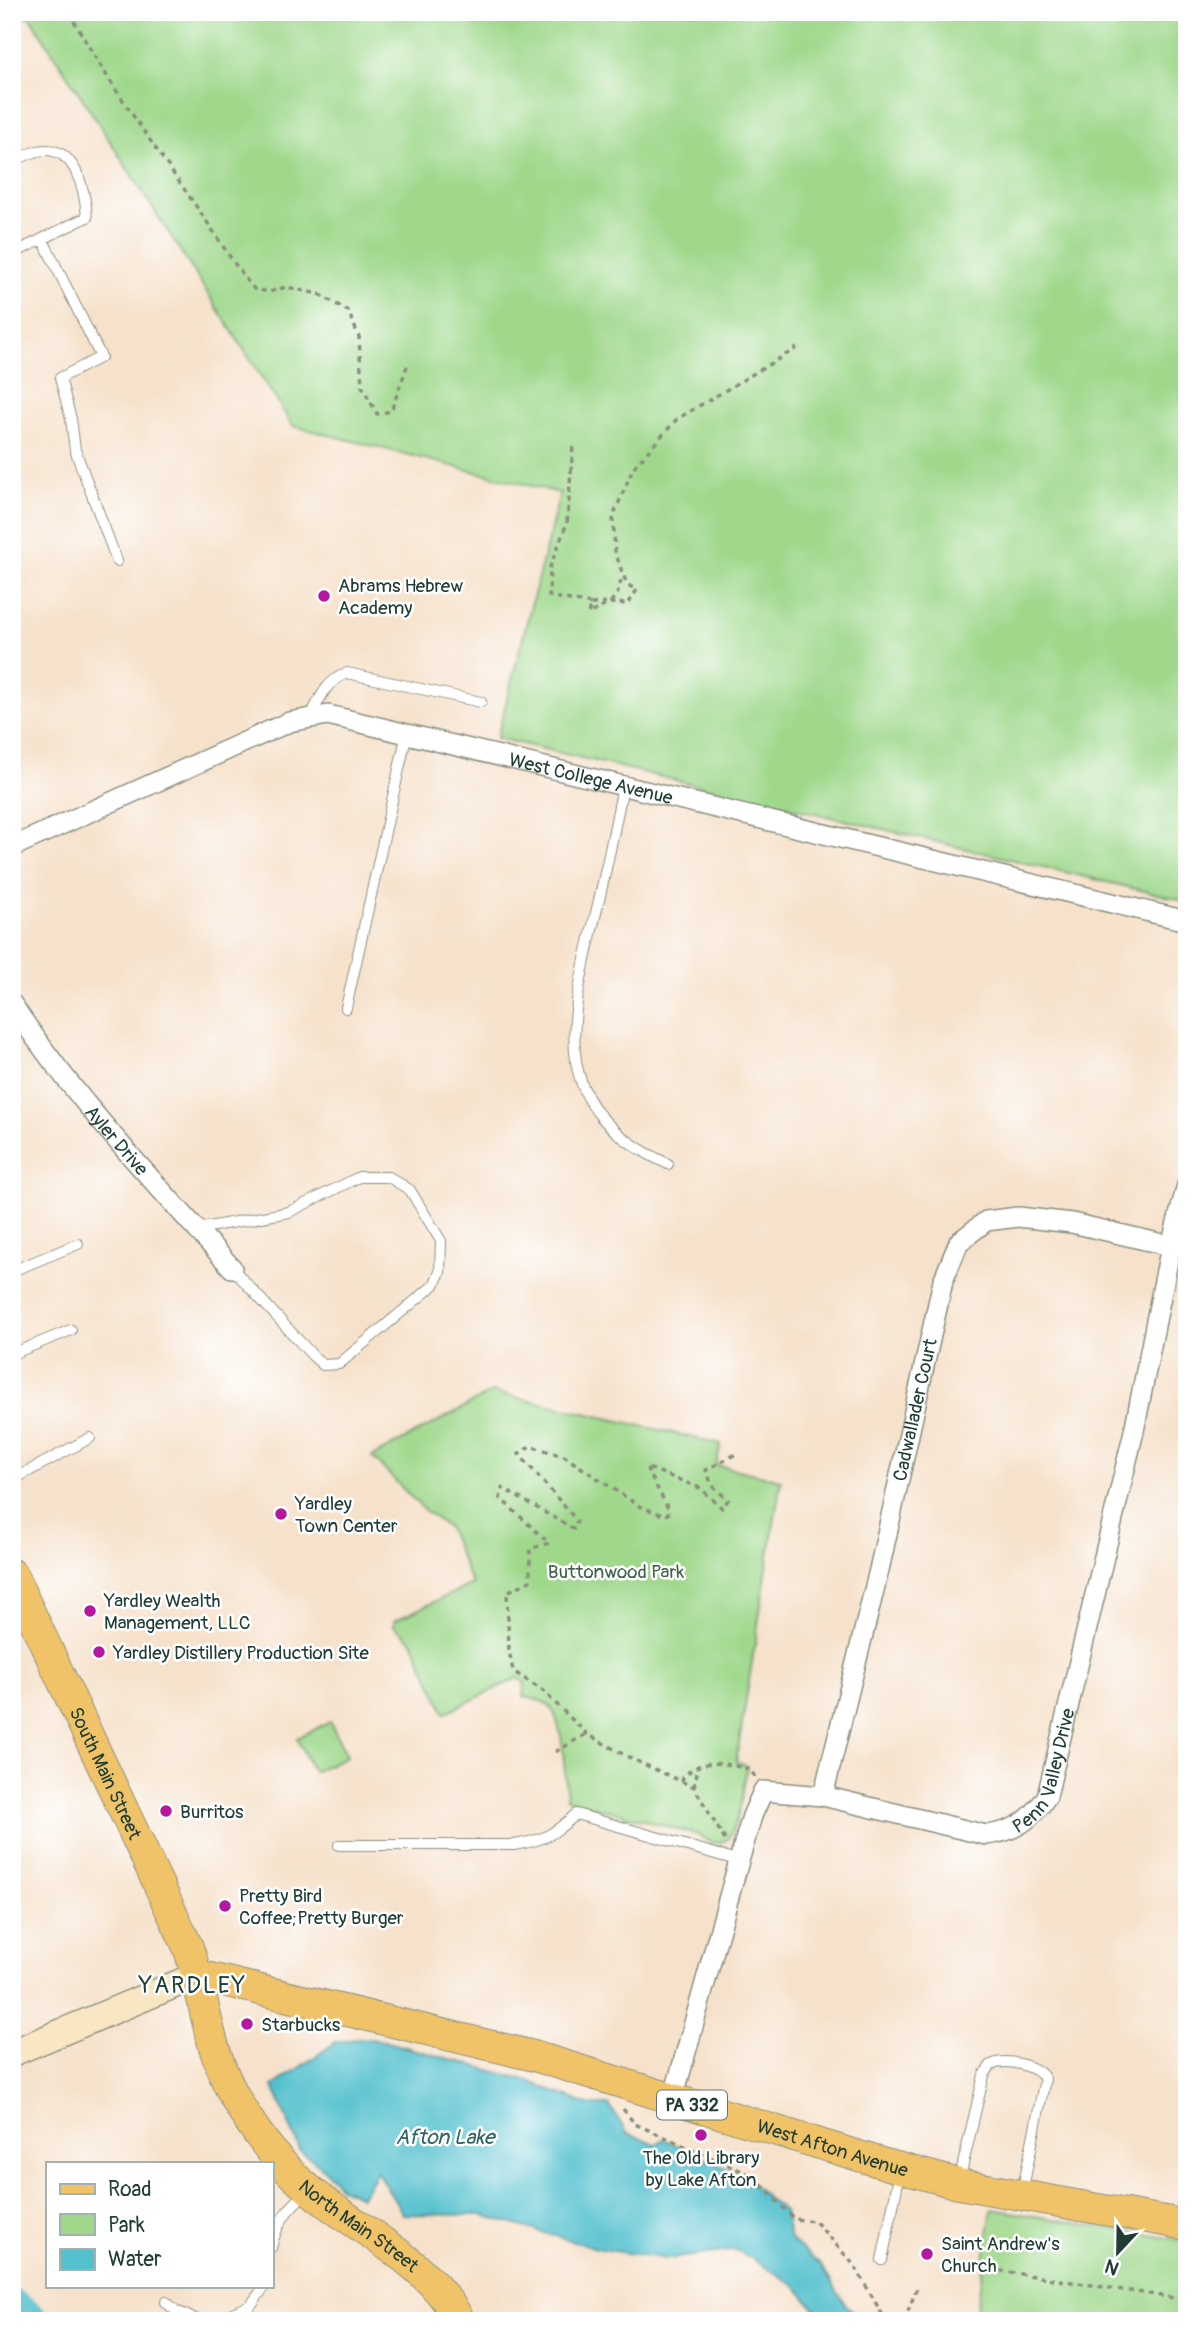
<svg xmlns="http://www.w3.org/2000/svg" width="1199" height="2333" font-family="Pangolin,sans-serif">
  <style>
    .green { fill: #9fd88b; stroke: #5f8a60; stroke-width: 2 }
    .water { fill: #55c1cf; stroke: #3a7f82; stroke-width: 2 }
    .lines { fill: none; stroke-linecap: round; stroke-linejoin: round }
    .river { stroke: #55c1cf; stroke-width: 35 }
    .service-casing { stroke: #8a8f7f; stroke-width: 12 }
    .minor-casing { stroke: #8a8f7f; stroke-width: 22 }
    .secondary-casing { stroke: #8a8f7f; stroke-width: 29 }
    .primary-casing { stroke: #8a8f7f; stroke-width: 32 }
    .path { stroke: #8a8f7f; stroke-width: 3.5; stroke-dasharray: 5 5; stroke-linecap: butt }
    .service { stroke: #fff; stroke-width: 10 }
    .minor { stroke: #fff; stroke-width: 19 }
    .secondary { stroke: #f9e7c3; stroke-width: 26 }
    .primary { stroke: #f1c369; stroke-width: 30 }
    .poi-dot { fill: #b5179e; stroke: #fff; stroke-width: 2.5 }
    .labels { text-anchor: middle; stroke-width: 5; stroke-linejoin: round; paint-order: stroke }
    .shield { fill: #fff; stroke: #627771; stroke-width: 2 }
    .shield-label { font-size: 18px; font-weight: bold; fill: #1f3d34 }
    .poi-label { font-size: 19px; fill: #1f3d34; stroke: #fff; text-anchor: start }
    .street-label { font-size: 19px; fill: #1f3d34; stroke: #fff }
    .park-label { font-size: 19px; fill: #3f644a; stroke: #fff }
    .water-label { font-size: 21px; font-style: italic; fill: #2f6562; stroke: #fff }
    .quarter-label { font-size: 23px; letter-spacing: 2px; fill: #1f3d34; stroke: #fff }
  </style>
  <rect width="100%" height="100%" fill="#fff"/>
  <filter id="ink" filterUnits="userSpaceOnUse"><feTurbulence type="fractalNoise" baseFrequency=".0143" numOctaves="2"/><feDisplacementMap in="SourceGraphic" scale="14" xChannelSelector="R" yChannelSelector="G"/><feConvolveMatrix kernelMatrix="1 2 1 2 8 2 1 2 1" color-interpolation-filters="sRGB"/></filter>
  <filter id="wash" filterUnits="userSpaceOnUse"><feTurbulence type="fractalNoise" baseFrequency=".00686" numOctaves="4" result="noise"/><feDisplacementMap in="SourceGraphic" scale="28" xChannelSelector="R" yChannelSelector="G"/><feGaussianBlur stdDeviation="1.57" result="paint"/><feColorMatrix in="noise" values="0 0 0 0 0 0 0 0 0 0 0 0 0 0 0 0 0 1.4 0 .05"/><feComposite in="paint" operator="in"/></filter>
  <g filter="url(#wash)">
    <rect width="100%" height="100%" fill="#f6e1ca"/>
    <path class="green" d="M18,12h1169v889l-690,-163 63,-245 -267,-67 -263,-409z
      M492,1392l229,52 -5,21 65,15 -45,282 11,4c-3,18 -8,64 -22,75l-12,2 -15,-8 -131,-36c-2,-22 -3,-79 -18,-93 -8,-7 -17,-7 -26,-9l2,-14 -7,-5 -73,35 -32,-71 -19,-16v-5l78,-37 -24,-56 -25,-19 -51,-52z
      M330,1722l17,34 -34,16 -16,-34z
      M992,2209l195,32v80h-188l-24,-4z"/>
    <path class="water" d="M362,2038l22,3 142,39 62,25h21l18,28 29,11 8,-5 79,37 41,36 6,27 31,27 24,38 19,17h-39l-30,-36 -58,-35 -69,9 -68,-10 -118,-34 -79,-1 -26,-42 -16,25 -20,-9 -20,-22 -21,-16 -27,-64 63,-44z"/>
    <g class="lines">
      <path class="river" d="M12,2306l20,15"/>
    </g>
  </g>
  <g filter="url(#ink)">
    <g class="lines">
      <g class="service-casing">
        <path id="service" d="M12,162c8,-4 17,-9 26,-11 37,-8 47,39 49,66l-75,37
          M43,240l58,117 -41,21 11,41 4,31 42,111
          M311,716c9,-18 15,-35 36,-43l134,29
          M623,786c-9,45 -18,91 -29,135 -26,108 -46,188 74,243
          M346,1008l61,-275
          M198,1229l91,-17 70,-35h30l21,13 31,51 -1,31 -6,13 -95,79 -16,1 -11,-10 -80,-87
          M12,1271l66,-27
          M12,1354l59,-24
          M12,1480l78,-42
          M339,1845h175c31,-5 39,-10 62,-31l164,47
          M959,2181l25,-106 7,-10c15,-7 46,0 54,14l-23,114
          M271,2248c6,-26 16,-39 36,-56
          M882,2260l18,-88
          M166,2302l10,9 24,10
          M212,2321l38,-15 15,-20"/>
      </g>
      <g class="minor-casing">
        <g id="minor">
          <path id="s1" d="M12,847l277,-125 39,-7 859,206"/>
          <path id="s2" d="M12,1004c63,96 143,179 220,264"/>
          <path id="s3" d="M823,1796l56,-226 64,-289 16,-39 27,-21 32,-4 54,6 99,23"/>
          <path id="s4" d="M673,2099l60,-217 19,-66 11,-25 60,5 163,39c28,-3 46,-15 61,-39l87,-365 37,-185 16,-61"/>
        </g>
      </g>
      <g class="secondary-casing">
        <path id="secondary" d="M12,2053l186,-78"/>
      </g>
      <g class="primary-casing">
        <g id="primary">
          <path id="s5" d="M12,1574l176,373c12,34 16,69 27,103 13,45 45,92 78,125 54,52 130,78 167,146"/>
          <path id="s6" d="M198,1975l336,81 351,108 74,20 228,41"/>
        </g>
      </g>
      <path class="path" d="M69,12c40,73 89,139 136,207 17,25 29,46 49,70l15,3 17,-5 33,7 29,17 11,26 3,49 15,28 14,-3 18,-50
        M567,523l6,-78 -6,78 -17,44 -1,29 42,8 -3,10 22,-11 18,1 9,-14 -9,-5 -5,-10 -8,-24 -2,-34 20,-49 44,-49 120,-71
        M591,604l19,-1 8,-11 4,-15
        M555,1752l31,-18
        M681,1781c17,-26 44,-17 69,-12l5,8
        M694,1787l4,-19
        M725,1840l-31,-53 -64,-29 -43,-24 -44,-43 -30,-20 -4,-21 -2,-58 23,-11v-32l19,-6 -49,-45 2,-10 72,41 3,-8 -58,-67 11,-8 34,10 75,50 26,10 5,-4 -24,-45 54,21 22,20 6,-8 -16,-15 -6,-15 30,-16
        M623,2109l12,15 118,52 41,43 21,2 39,44 32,56
        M970,2266l217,34
        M904,2321l13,-33"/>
      <use href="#service" class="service"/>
      <use href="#minor" class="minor"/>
      <use href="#secondary" class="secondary"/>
      <use href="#primary" class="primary"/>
    </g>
  </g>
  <g class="poi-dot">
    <circle cx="324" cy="596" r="7"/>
    <circle cx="281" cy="1514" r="7"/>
    <circle cx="90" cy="1611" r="7"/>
    <circle cx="99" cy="1652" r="7"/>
    <circle cx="166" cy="1811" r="7"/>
    <circle cx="225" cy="1906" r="7"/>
    <circle cx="247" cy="2024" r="7"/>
    <circle cx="701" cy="2135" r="7"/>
    <circle cx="927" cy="2254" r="7"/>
  </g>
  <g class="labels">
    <rect class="shield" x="657" y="2090.5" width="70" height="29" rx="5"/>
    <g class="shield-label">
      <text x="692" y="2111">PA 332</text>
    </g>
    <g class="poi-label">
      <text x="338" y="592">Abrams Hebrew<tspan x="338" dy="22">Academy</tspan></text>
      <text x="295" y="1510">Yardley<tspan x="295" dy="22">Town Center</tspan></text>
      <text x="104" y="1607">Yardley Wealth<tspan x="104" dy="22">Management, LLC</tspan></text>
      <text x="113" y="1659">Yardley Distillery Production Site</text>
      <text x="180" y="1818">Burritos</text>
      <text x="239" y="1902">Pretty Bird<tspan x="239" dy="22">Coffee;Pretty Burger</tspan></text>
      <text x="261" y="2031">Starbucks</text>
      <text x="701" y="2164" text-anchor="middle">The Old Library<tspan x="701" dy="22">by Lake Afton</tspan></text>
      <text x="941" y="2250">Saint Andrew's<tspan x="941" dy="22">Church</tspan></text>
    </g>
    <g class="street-label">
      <text dy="7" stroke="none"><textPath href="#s1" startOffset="614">West College Avenue</textPath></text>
      <text dy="7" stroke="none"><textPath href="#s2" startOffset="172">Ayler Drive</textPath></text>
      <text dy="7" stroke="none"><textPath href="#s3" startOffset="397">Cadwallader Court</textPath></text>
      <text dy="7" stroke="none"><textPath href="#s4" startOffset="646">Penn Valley Drive</textPath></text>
      <text dy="7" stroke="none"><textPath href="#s5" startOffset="220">South Main Street</textPath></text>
      <text dy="7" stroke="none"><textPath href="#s6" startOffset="658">West Afton Avenue</textPath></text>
      <text dy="7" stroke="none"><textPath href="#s5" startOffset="751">North Main Street</textPath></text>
    </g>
    <g class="park-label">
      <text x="616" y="1578">Buttonwood Park</text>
    </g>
    <g class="water-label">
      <text x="445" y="2144">Afton Lake</text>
    </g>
    <g class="quarter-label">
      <text x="193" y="1993">YARDLEY</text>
    </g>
  </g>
  <rect width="1199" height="2333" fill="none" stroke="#fff" stroke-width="42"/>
  <rect x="46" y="2162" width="228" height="126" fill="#ffffff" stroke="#a5b1ae" stroke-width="2"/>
  <rect x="60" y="2184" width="35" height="10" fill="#f1c369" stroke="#a5b1ae" stroke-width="2"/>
  <text x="108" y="2196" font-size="21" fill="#1f3d34">Road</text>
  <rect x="60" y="2214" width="35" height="21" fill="#9fd88b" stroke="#a5b1ae" stroke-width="2"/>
  <text x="108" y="2232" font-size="21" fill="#1f3d34">Park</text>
  <rect x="60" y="2249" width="35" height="21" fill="#55c1cf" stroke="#a5b1ae" stroke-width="2"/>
  <text x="108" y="2266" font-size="21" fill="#1f3d34">Water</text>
  <g transform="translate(1118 2252) rotate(202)" stroke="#ffffff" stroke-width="5" paint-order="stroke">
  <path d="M0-5L12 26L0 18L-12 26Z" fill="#1f3d34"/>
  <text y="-10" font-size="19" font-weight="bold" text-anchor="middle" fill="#1f3d34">N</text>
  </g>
</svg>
